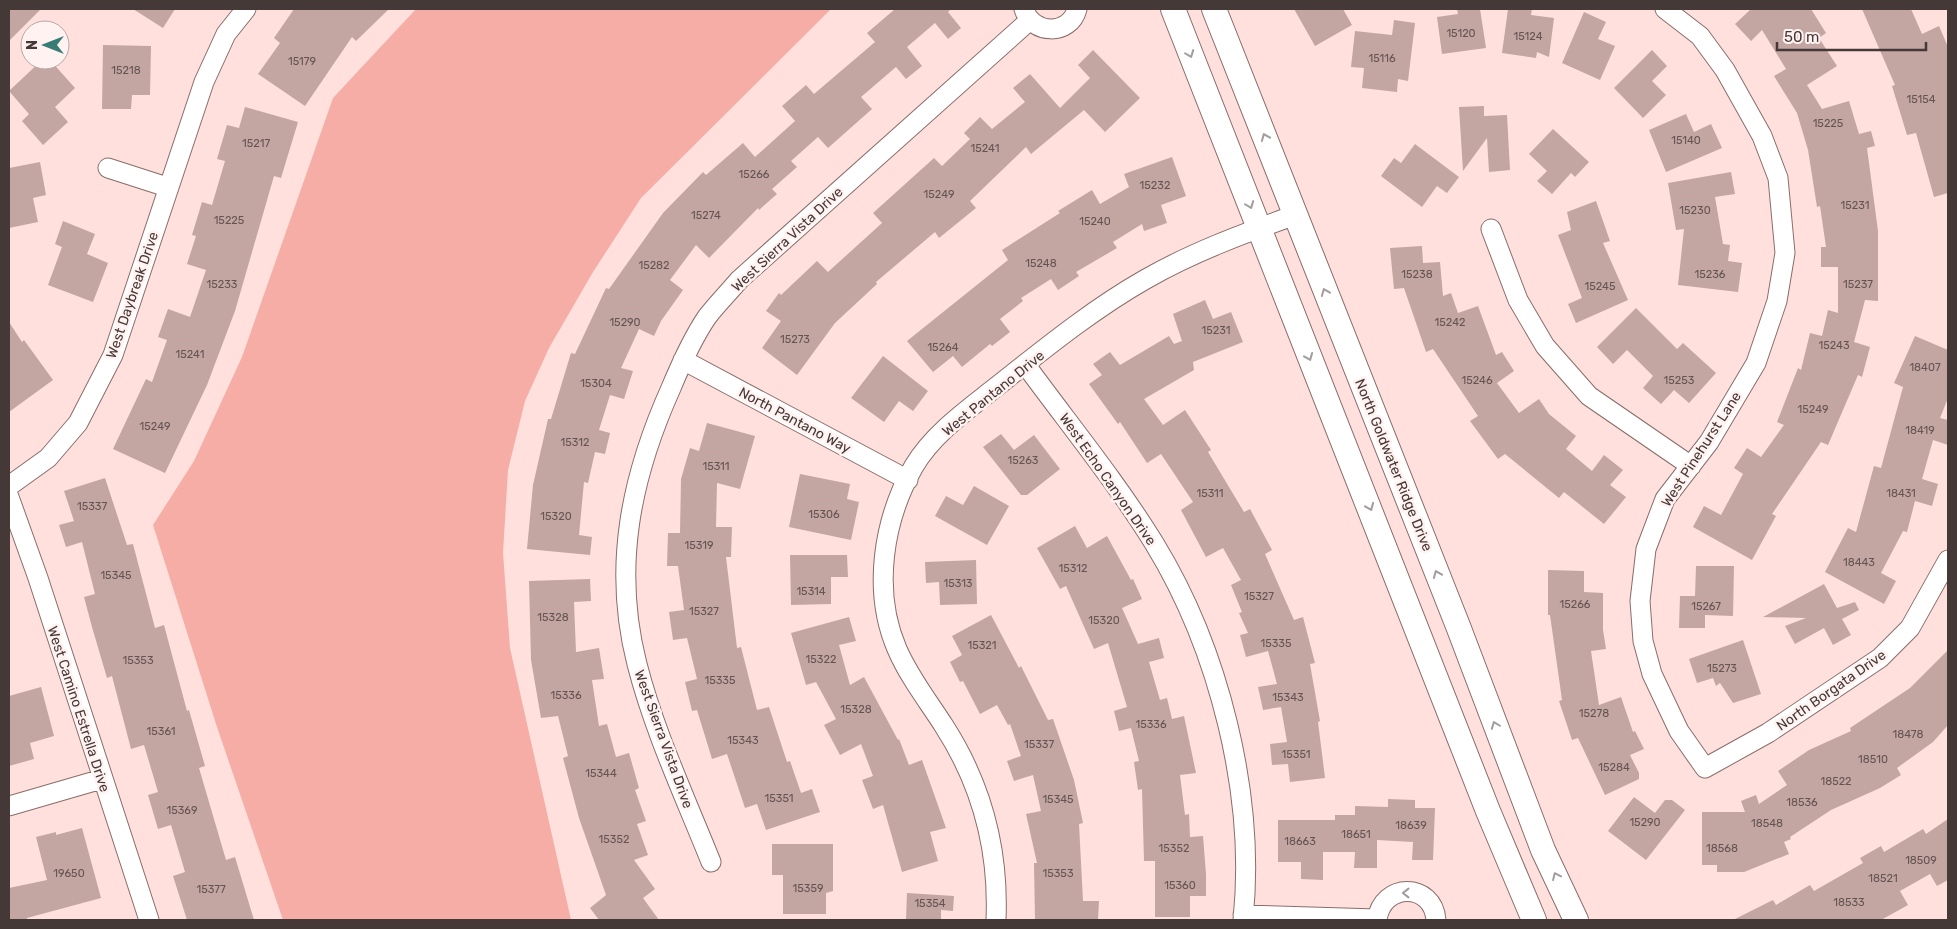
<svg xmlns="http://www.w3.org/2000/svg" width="1957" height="929" font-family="Rubik,sans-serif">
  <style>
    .green { fill: #f5ada6 }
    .building { fill: #c3a5a2 }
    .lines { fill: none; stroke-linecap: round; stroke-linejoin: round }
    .minor-casing { stroke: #886d6a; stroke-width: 21 }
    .tertiary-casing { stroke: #886d6a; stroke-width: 26 }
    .minor { stroke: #fff; stroke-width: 19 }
    .tertiary { stroke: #fff; stroke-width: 24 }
    .oneway { stroke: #a29c9c }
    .labels { text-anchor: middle; stroke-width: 5; stroke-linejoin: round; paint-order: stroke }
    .number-label { font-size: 11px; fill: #645452 }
    .street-label { font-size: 14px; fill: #453938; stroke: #fff2f0 }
  </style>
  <rect width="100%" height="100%" fill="#ffe0dc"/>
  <path class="green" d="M416,9h415l-190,189 -48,74 -44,76 -24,53 -17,69 -5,83 7,95 61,272h-288l-66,-193 -64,-202 41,-64 48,-104 91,-259z"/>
  <path class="building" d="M9,9h32l-32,32z
    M133,9h42l-12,19z
    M294,9h95l-33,32 -4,-4 -47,69 -47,-32 22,-31 -6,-5z
    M895,9h56l-3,3 13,16 -13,11 -13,-16 -28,24 15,19 -16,13 -10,-12 -35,30 11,12 -44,39 -10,-11 -27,24 6,6 -25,22 5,5 -18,16 -1,-2 -49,50 -13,-13 -26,35 13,10 -22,31 -7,15 -15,-7 -18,39 12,3 -9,28 -14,-4 -11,35 11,3 -5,21 -10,-2 -7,31 -4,-1 -5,53 13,2 -2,18 -63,-6 6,-64 15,-66h3l20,-66 4,1 31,-66 3,1 54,-76 40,-41 3,3 37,-32 12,14 40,-36 -13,-15 24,-21 8,9 61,-52 -8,-9z
    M1294,9h49l9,16 -37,21z
    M1457,9h23l6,39 -44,6 -5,-37 21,-3z
    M1508,9h24l-1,6 23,3 -5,39 -12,-5 -1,6 -34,-5z
    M1751,9h60l15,24 -7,5 18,28 -30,19 15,24 27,-8 10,33 12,-3 4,15 -8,2 11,83v70l-13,-1 -11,42 16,5 -8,30 -4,-2 -30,70 -7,-3 -49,72 4,2 -24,44 -59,-33 11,-21 17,9 22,-41 -9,-6 13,-20 14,9 23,-32 -7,-3 21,-54 3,2 9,-37 12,3 6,-26 10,3v-46h-17v-20h5l-6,-41 -3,1 -9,-57 -11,-37 -23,-37 12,-7 -24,-39 -11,11 -16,-17z
    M1862,9h49l11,25 17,-8 9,21v146l-14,4 -18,-64 -9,2 -15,-49 3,-1z
    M1584,12l22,10 -8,17 17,7 -15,34 -38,-17z
    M1394,20l21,3 -7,58 -10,-2 -1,13 -35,-4 2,-20 -13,-1 4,-36 37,4z
    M103,45l48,1 -1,49h-18l-1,14h-29z
    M1093,50l47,48 -35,34 -21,-22 -53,44 -5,-7 -56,54 6,7 -37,30 -4,-6 -59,50 1,2 -42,39 -38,52 -35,-27 19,-27 -15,-10 13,-18 2,2 36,-34 11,11 54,-49 -9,-10 61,-55 8,8 28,-27 -6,-6 16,-16 12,12 33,-27 -12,-14 17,-14 30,34 30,-30 -12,-13z
    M1652,50l15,16 -15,15 14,14 -23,23 -29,-30z
    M42,60h8l25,28 -20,19 13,15 -25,23 -21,-24 7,-7 -20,-23z
    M1484,106v10l23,-1 3,55 -21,2 -2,-34 -24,33 -4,-64z
    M245,107l53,15 -17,56 -7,-2 -39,135 -28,74 -42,88 -52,-24 33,-70 6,3 15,-42 -9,-3 10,-28 22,8 16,-47 -19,-6 9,-28 -4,-1 10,-33 10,3 13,-44 -8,-2 10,-34 12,3z
    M1686,114l8,18 17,-8 11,24 -56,24 -17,-42z
    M1553,129l36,33 -14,15 -4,-4 -19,21 -15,-13 10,-10 -18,-17z
    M1415,144l44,33 -12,16 -10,-7 -15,21 -41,-31 13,-18 7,5z
    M1172,157l14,39 -25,9 6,18 -23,8 -2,-7 -29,18 4,6 -41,24 3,4 -21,14 -7,-11 -30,19 2,3 -23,18 10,13 -18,14 -2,-2 -28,23 -9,-11 -20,16 -26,-31 101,-81 -6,-10 58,-37 -2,-2 34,-21 8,14 29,-17 -5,-13z
    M40,162l6,33 -13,3 5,24 -29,6v-60z
    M1731,172l4,22 -20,3 8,47 7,1 -2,16 14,2 -4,29 -60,-7 6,-56 -8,1 -8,-47z
    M1596,201l14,40 -7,2 25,57 -52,23 -8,-19 14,-6 -24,-63 13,-5 -4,-18z
    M63,221l32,13 -8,20 21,9 -15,39 -45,-17 14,-38 -7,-3z
    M1422,246l1,17 17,-1 3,34 8,-3 7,20 20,-7 18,49 6,-3 12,19 -17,12 22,30 20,-14 10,15 27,22 -10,13 26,22 12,-16 19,15 -13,15 16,12 -22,27 -40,-32 -5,6 -54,-44 -7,5 -28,-38 8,-5 -45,-67 -7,3 -22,-64 -10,1 -4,-41z
    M1205,300l8,19 18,-7 12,30 -50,20 1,8 -50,29 19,26 22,-15 26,40 -3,2 36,60 6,-3 22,41 -7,4 29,66 9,-3 12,46 -5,1 10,57 -2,1 7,56 -35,4 -2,-18 -16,1 -2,-21 17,-2 -6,-35 -18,3 -5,-23 19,-3 -9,-33 -22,6 -6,-22 8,-2 -9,-20 3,-1 -11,-27 10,-5 -18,-32 -17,9 -25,-47 12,-8 -32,-48 -14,9 -27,-41 -2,2 -29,-40 13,-9 -9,-11 17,-12 10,13 49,-29 5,8 8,-3 -9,-27z
    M1636,308l41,41 6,-6 33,30 -27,30 -15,-13 -13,14 -18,-16 10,-12 -26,-26 -14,14 -16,-17z
    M9,322l13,20 2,-2 29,40 -44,32z
    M1915,336l33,14v48l-8,20 8,2v25l-15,-5 -11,39 16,5 -6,22 -17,-5 -8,31 -4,-1 -22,42 15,8 -12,23 -59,-32 23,-44 8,4 18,-66 7,2 22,-81 -9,-4z
    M883,356l45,35 -15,20 -14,-10 -15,21 -33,-24z
    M707,423l48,13 -15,53 -23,-6 -1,44h16l-1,30h-5l11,91 4,-1 16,63 12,-3 18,55 3,-1 11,32 11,-4 8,23 -54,18 -9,-26 -12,4 -18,-54 -15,5 -15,-49 -5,1 -7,-29 12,-3 -10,-41 -14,2 -4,-28 15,-2 -6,-44h-11l1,-33h12l1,-54 9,-31 9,3z
    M1001,434l13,16 20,-15 26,34 -33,26h-6l-38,-48z
    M800,474l50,10 -3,15 12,3 -8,38 -62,-13z
    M105,478l22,67 6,-1 22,84 9,-3 23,86 2,-1 16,56 -6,2 27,92 9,-3 19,63h-67l-14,-44 12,-4 -14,-47 -13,4 -10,-34 10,-3 -14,-47 -13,4 -19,-73 -5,2 -15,-51 -8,-30 11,-3 -13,-52 -16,5 -7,-22 15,-4 -10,-30z
    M974,486l35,20 -22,39 -52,-29 11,-20 17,9z
    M1075,526l12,22 20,-12 24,44 2,-1 9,20 -20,9 16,36 21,-6 5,20 -15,4 11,38 7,-2 5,21 12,-3 12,57 -16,2 5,40 4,-1 1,23 13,-1 3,38v22h-16v21h-35v-56h-11l-2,-72 -4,1 -4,-28 5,-1 -8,-33 -12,3 -5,-20 13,-4 -19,-64 -14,6 -28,-63 -6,3 -23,-41z
    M790,555h57l1,22h-17v27l-40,1z
    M976,560l1,44 -37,1 -1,-23 -13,1 -1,-21z
    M1696,566h38l-1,50 -28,-1v13h-26l1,-32h15z
    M1548,570l36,1v21l19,1v37l3,19 -15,2 8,54 22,-8 12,35 2,-1 9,18 -14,6 9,18v6l-34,16 -27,-57 -6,2 -13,-39 3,-1 -12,-85h-2z
    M590,579l1,22 -17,1 2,50 23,-4 5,31 -12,1 7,46 8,-2 9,33 13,-4 10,35 -4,2 11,31 -9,3 11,31 -14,5 21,29 -12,9 16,22h-60l-9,-12 16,-13 -27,-77 -16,-60 5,-2 -10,-40 -17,2 -10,-58 -2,-79z
    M1824,584l13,24 18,-6 4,8 -17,9 9,16 -18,10 -9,-17 -29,16 -10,-18 21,-8 -43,-1z
    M991,615l28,53 2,-2 27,54 5,-1 21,61 9,43 -4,1 4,77h16l-1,19h-63l-1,-57h3l-11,-49 15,-3 -8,-36 -19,6 -7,-20 14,-5 -11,-32 -2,1 -11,-20 -17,9 -17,-33 -3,1 -10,-20 12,-7 -10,-19z
    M849,617l7,24 -17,4 11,40 14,-8 34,63 1,-1 10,26 13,-5 24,68 -16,4 8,29 -36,11 -19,-67 -10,4 -11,-29 11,-4 -12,-32 -21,11 -16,-30 12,-6 -20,-37 -10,3 -15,-52z
    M1743,640l18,54 -28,9 -13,-20 -4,3 -3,-8 -16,5 -8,-24z
    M1948,650v75l-15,17 -36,26 4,7 -21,13 -49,22 -41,27 1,2 -7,3 5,12 -45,18h-27v-7h-15v-53h43l-4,-11 15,-6 3,9 28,-19 -9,-14 31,-21 42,-19 -1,-3 60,-40z
    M41,687l13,49 -24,7 4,16 -25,7v-70z
    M1634,797l21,16 10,-13h7l13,10 -39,50 -38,-29z
    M1388,799l27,1v8h20l-2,52h-21l1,-18 -36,-2v28h-23l1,-16h-32v28l-22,-1v-17h-23v-42h57v-5h20v-9l33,1z
    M1948,819v61l-11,6 -7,-12 -30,17 8,14 -27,15h-148l40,-20 3,5 34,-20 4,6 49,-28 -3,-5 21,-12 3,6 39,-23 3,5z
    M82,828l19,70 -74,20v2h-18v-32l38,-8 -11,-43 20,-5v3z
    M772,844h61v47l-7,2v21h-43v-39h-11z
    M907,893l47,3 -1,15 -12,-1v10h-35z"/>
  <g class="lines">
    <g class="minor-casing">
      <path id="minor" d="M1024,9c8,26 46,27 53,0
        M1665,9l35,27 25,34 37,66 16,42 7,75 -8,48 -21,62 -47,79 -44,57 -19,50 -6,52 3,40 9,33 27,57 26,37 63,-35 112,-75 30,-30 38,-68
        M108,168l59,19
        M1491,229l27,71 27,46 44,50 102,70
        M683,360l225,120
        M1025,364c43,59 90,116 129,179 65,106 102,252 89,377
        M9,486l39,-28 30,-35 35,-68 91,-273 22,-48 20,-25
        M9,497l29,81 111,342
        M9,806l93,-27
        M711,862c-26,-65 -57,-131 -74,-198 -25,-97 -6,-187 34,-276 10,-24 21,-49 36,-71 10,-13 22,-25 32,-37l291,-260
        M1243,915l134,4
        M996,920c3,-70 -14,-135 -52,-194 -16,-25 -35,-49 -47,-77 -25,-58 -14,-129 17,-183 19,-32 53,-56 82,-79 48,-38 97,-78 150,-108 47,-27 99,-46 149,-64
        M1377,920c5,-38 56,-38 59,0"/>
    </g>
    <g class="tertiary-casing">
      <path id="tertiary" d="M1173,9l315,802 46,109
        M1214,9l244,617 85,224 33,70"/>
    </g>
    <use href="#minor" class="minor"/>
    <use href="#tertiary" class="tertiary"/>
  </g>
  <defs><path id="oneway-chevron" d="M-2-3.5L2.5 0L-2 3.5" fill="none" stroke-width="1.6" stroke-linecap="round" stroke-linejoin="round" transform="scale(1.25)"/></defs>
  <g class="oneway">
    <use href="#oneway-chevron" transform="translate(1190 54) rotate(69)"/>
    <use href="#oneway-chevron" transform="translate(1265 137) rotate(-112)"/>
    <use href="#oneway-chevron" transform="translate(1250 205) rotate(69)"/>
    <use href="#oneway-chevron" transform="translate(1325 292) rotate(-112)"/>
    <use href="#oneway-chevron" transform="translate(1309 357) rotate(68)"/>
    <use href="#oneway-chevron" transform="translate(1370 507) rotate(68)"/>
    <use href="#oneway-chevron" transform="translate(1437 574) rotate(-112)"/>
    <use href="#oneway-chevron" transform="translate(1495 725) rotate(-111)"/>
    <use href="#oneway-chevron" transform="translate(1556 876) rotate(-115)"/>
    <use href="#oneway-chevron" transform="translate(1406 893) rotate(-180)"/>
  </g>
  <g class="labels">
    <g class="number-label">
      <text x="1461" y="37">15120</text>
      <text x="1528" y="40">15124</text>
      <text x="1382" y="62">15116</text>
      <text x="302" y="65">15179</text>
      <text x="126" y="74">15218</text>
      <text x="1921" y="103">15154</text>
      <text x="1828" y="127">15225</text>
      <text x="1686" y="144">15140</text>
      <text x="256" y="147">15217</text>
      <text x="985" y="152">15241</text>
      <text x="754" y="178">15266</text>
      <text x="1155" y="189">15232</text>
      <text x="939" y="198">15249</text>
      <text x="1855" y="209">15231</text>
      <text x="1695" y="214">15230</text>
      <text x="706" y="219">15274</text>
      <text x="229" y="224">15225</text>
      <text x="1095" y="225">15240</text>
      <text x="1041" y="267">15248</text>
      <text x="654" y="269">15282</text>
      <text x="1417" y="278">15238</text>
      <text x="1710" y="278">15236</text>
      <text x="222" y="288">15233</text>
      <text x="1858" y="288">15237</text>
      <text x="1600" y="290">15245</text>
      <text x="625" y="326">15290</text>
      <text x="1450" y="326">15242</text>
      <text x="1216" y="334">15231</text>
      <text x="795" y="343">15273</text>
      <text x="1834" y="349">15243</text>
      <text x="943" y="351">15264</text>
      <text x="190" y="358">15241</text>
      <text x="1925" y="371">18407</text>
      <text x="1477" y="384">15246</text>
      <text x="1679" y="384">15253</text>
      <text x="596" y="387">15304</text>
      <text x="1813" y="413">15249</text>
      <text x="155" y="430">15249</text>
      <text x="1920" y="434">18419</text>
      <text x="575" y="446">15312</text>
      <text x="1023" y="464">15263</text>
      <text x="716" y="470">15311</text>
      <text x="1210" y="497">15311</text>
      <text x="1901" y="497">18431</text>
      <text x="92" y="510">15337</text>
      <text x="824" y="518">15306</text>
      <text x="556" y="520">15320</text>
      <text x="699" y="549">15319</text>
      <text x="1859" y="566">18443</text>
      <text x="1073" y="572">15312</text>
      <text x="116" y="579">15345</text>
      <text x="958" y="587">15313</text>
      <text x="811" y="595">15314</text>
      <text x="1259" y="600">15327</text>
      <text x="1575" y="608">15266</text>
      <text x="1706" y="610">15267</text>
      <text x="704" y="615">15327</text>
      <text x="553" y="621">15328</text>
      <text x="1104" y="624">15320</text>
      <text x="1276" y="647">15335</text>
      <text x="982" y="649">15321</text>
      <text x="821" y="663">15322</text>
      <text x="138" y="664">15353</text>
      <text x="1722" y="672">15273</text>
      <text x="720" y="684">15335</text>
      <text x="566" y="699">15336</text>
      <text x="1288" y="701">15343</text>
      <text x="856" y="713">15328</text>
      <text x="1594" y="717">15278</text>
      <text x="1151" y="728">15336</text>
      <text x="161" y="735">15361</text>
      <text x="1908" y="738">18478</text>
      <text x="743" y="744">15343</text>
      <text x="1039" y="748">15337</text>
      <text x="1296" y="758">15351</text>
      <text x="1873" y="763">18510</text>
      <text x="1614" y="771">15284</text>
      <text x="601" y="777">15344</text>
      <text x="1836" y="785">18522</text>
      <text x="779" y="802">15351</text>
      <text x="1058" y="803">15345</text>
      <text x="1802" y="806">18536</text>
      <text x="182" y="814">15369</text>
      <text x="1645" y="826">15290</text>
      <text x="1767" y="827">18548</text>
      <text x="1411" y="829">18639</text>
      <text x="1356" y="838">18651</text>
      <text x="614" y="843">15352</text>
      <text x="1300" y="845">18663</text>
      <text x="1174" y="852">15352</text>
      <text x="1722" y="852">18568</text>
      <text x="1921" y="864">18509</text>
      <text x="69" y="877">19650</text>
      <text x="1058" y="877">15353</text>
      <text x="1883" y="882">18521</text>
      <text x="1180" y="889">15360</text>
      <text x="808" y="892">15359</text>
      <text x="211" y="893">15377</text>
      <text x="1849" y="906">18533</text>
      <text x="930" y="907">15354</text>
    </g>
    <g class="street-label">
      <text transform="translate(787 239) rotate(-43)" y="5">West Sierra Vista Drive</text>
      <text transform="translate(132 295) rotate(-71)" y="5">West Daybreak Drive</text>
      <text transform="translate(993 393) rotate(-39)" y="5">West Pantano Drive</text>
      <text transform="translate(795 420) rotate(28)" y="5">North Pantano Way</text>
      <text transform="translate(1701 449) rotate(-57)" y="5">West Pinehurst Lane</text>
      <text transform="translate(1394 465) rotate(68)" y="5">North Goldwater Ridge Drive</text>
      <text transform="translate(1108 479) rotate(55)" y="5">West Echo Canyon Drive</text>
      <text transform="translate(1831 690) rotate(-35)" y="5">North Borgata Drive</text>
      <text transform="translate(79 709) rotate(72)" y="5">West Camino Estrella Drive</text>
      <text transform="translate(664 739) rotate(70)" y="5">West Sierra Vista Drive</text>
    </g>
  </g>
  <rect width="1957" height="929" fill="none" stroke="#453938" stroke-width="20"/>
  <g transform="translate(45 45) rotate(270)"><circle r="24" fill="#fff2f0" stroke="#b5a8a6"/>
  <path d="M0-4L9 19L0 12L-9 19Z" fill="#377d75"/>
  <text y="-8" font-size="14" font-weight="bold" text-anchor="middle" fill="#453938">N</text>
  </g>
  <path d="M1777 42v8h149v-8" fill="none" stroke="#453938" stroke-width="2.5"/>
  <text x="1784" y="42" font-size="15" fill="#453938" stroke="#fff2f0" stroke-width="4" paint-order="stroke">50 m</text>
</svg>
